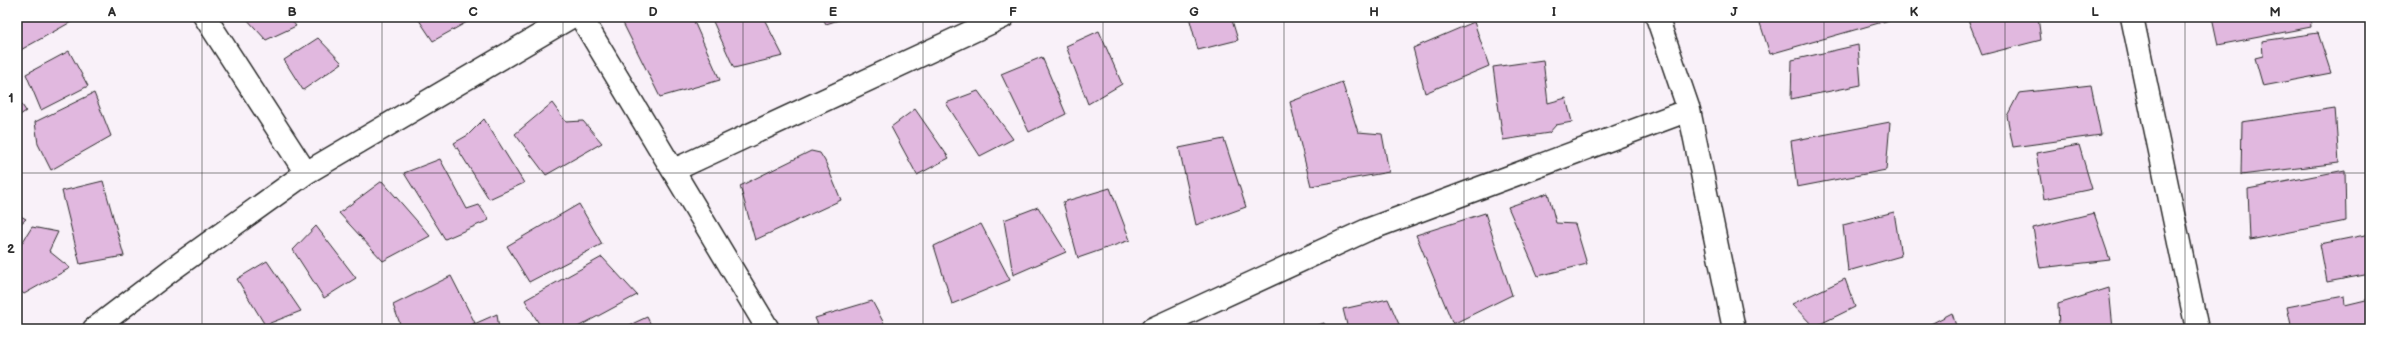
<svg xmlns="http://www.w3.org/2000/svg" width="2387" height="346" font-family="'Balsamiq Sans',sans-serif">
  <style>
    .building { fill: #e1b8df; stroke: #2b2b2b }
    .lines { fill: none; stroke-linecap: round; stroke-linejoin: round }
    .minor-casing { stroke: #2b2b2b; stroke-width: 25 }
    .minor { stroke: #fff; stroke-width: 22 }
    .grid { fill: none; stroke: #2b2b2b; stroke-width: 1; stroke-opacity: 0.55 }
    .neatline { fill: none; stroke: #2b2b2b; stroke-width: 1.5 }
    .grid-label { font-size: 13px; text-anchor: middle; font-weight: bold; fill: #2b2b2b }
  </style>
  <rect width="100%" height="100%" fill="#f9f1f9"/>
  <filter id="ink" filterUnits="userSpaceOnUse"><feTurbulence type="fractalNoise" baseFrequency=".025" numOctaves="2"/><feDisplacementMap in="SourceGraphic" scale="8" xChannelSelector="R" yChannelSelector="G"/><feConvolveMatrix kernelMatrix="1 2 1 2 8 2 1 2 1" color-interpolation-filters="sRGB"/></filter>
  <g filter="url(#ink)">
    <path class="building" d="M17,17h63l-63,35z
      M245,17h44l7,9 -30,14z
      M417,17h59l-43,24z
      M638,17h54l28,63 -60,17 -37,-74z
      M711,17h52l20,39 -49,12z
      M822,17h26l-22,7z
      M1189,17h42l7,23 -40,10z
      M1758,17h135v2l-123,35z
      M1967,17h71l3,23 -59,15z
      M2212,17h98l1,10 -93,18z
      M1474,22l15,44 -64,27 -12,-45z
      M1099,31l23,53 -34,20 -22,-58z
      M2318,33l13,40 -68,13 -8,-28 8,-2 -1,-15z
      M318,38l24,25 -39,27 -19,-30z
      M1858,45l3,40 -70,14 1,-39z
      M69,51l19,35 -47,24 -15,-36z
      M1042,57l24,57 -37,18 -28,-58z
      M1543,60l5,43 18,-5 6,24 -16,3 -7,8 -46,7 -10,-73z
      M1342,82l16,50 24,2 7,38 -78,14 -21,-84z
      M2091,85l10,50 -88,12 -6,-31 12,-23z
      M978,91l35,48 -33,17 -34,-53z
      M94,93l17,43 -60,34 -13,-26 -3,-22z
      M17,97l9,14 -9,6z
      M552,103l14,19 17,-1 19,22 -56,32 -31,-41z
      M2335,108l4,55 -98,12 1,-53z
      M915,109l34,49 -32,17 -26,-48z
      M484,119l40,64 -35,16 -35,-56 14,-8z
      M1890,122l-4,48 -89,17 -6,-46z
      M1224,139l22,68 -50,18 -17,-77z
      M2079,145l13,44 -48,10 -8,-46z
      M811,151l9,2 5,8 16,39 -86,40 -15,-54z
      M440,159l27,50 12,-4 10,15 -44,19 -41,-66z
      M2345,170l1,51 -96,19 -2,-51z
      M103,181l21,75 -44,8 -18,-73z
      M382,181l48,55 -47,25 -44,-48z
      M1110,188l20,52 -52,18 -15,-56z
      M1548,193l8,30 19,1 12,40 -49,12 -30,-69z
      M579,204l23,40 -73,38 -22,-36z
      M1038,207l28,45 -53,23 -9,-55z
      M1894,212l7,44 -53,15 -5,-46z
      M1485,213l27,82 -59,29 -37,-89z
      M2094,213l16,47 -70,8 -7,-40z
      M17,214l9,5 -9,8z
      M981,224l29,56 -58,24 -18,-58z
      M316,226l40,52 -32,20 -31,-48z
      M32,227l26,5 -9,19 21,17 -46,26 -7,-6v-37z
      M2370,234v40l-43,8 -7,-38z
      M602,257l35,38 -63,34h-32l-17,-29z
      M267,261l34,50 -36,14 -28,-46z
      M451,276l24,47 -15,6h-58l-9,-24z
      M1845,279l10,28 -41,20 -22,-23z
      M2109,288l4,41h-54l-1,-25z
      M2344,296l1,9 25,-6v30h-78l-5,-22z
      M1388,299l13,30h-53l-5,-20z
      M872,301l15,28h-67l-5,-11z
      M1952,313l5,16h-36z
      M497,314l2,15h-36z
      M647,317l6,12h-32z
      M1324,323l2,6h-19z"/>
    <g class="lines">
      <g class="minor-casing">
        <path id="minor" d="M205,17l101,156
          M581,17l187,312
          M1657,17l32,93 45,219
          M2132,17l65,312
          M674,170l329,-153
          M94,329l80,-61 132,-95 265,-156
          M1152,329l215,-99 322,-120"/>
      </g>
      <use href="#minor" class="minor"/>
    </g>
  </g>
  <path class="grid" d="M202,17v312M382,17v312M563,17v312M743,17v312M923,17v312M1103,17v312M1284,17v312M1464,17v312M1644,17v312M1824,17v312M2005,17v312M2185,17v312M17,173h2353"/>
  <rect width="2387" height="346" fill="none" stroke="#fff" stroke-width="44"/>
  <rect x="22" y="22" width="2343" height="302" class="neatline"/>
  <g class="grid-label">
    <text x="112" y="16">A</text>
    <text x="292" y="16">B</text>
    <text x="473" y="16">C</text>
    <text x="653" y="16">D</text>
    <text x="833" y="16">E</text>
    <text x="1013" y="16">F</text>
    <text x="1194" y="16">G</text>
    <text x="1374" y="16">H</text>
    <text x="1554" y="16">I</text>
    <text x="1734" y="16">J</text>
    <text x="1914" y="16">K</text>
    <text x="2095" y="16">L</text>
    <text x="2275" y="16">M</text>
    <text x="11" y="102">1</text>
    <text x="11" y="253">2</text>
  </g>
</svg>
